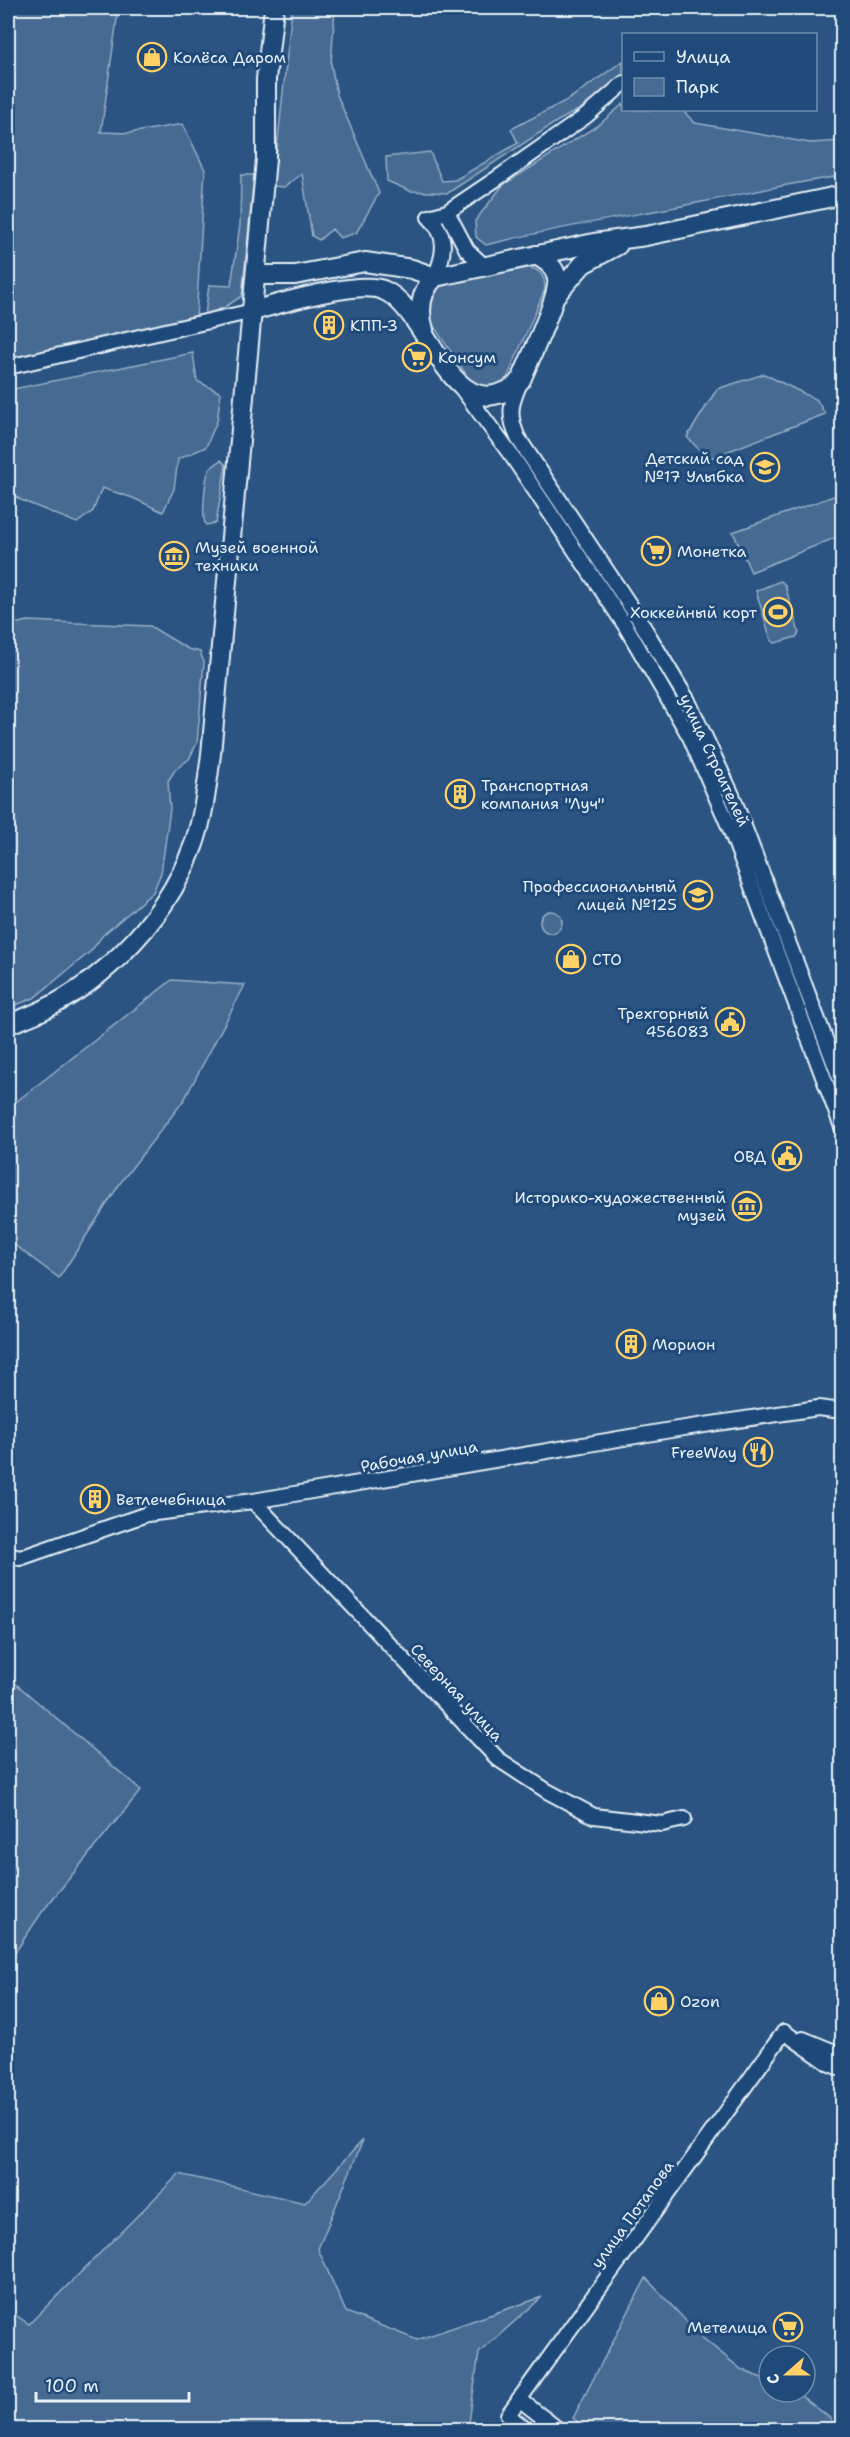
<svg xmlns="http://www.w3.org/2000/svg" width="850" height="2437" font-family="'Shantell Sans',sans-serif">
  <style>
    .green { fill: #476b93; stroke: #98aec6; stroke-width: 1.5 }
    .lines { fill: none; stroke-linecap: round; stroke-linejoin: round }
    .minor-casing { stroke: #e8f1f8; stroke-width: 18 }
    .major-casing { stroke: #e8f1f8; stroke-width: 22 }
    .minor { stroke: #1f4a7a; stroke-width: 14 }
    .major { stroke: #1f4a7a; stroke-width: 18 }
    .labels { text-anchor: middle; stroke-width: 6; stroke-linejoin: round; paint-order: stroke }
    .poi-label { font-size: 16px; fill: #e8f1f8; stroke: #1f4a7a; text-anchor: start }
    .street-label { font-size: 16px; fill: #e8f1f8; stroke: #1f4a7a }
  </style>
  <rect width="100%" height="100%" fill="#2b5482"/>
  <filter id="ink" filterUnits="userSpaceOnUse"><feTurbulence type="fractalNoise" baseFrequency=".0167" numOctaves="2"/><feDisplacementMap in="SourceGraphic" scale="12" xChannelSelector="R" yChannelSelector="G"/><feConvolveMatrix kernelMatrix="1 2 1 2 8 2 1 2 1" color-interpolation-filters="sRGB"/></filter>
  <g filter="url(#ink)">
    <path class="green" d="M8,8h142l-32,4 -17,120 28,1 54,-9 22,46 -9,149 -188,40z
      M292,8h43l-4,56 6,31 42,98 -23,40 -16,5 -8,-9 -13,11 -7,-4 -10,-62 -18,13 -11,-1z
      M623,61v14l-32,28 -35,19 -108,71 -38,-2 -23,-10 -1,-24 44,-5 12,29 13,-1 63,-37 -7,-14 58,-30z
      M623,104l1,6h58l13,13 115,20 32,-2v35c-47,6 -93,17 -140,26 -72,14 -145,25 -216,43l-10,-8 -1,-16 28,-36 97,-61z
      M241,175h13l-12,121 -17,11 -20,8 4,-30 22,1 9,-61z
      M524,267c15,1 21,7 21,22l-37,87 -6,9 -14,4 -17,-7 -38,-57 -4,-8 2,-24 11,-9z
      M193,353l4,28 24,12 -4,28 -11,26 -28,12 -4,30 -11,23 -30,-14 -31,-10 -9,23 -16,12 -56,-23 -13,-9v-101z
      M764,374l53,26 8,14 -117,45 -21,-22 30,-48z
      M221,460l5,5 -9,52 -1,6 -10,2c-5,-7 -1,-49 4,-56 2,-3 8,-6 11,-9z
      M842,493v42l-91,37 -18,-40z
      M778,582l3,-1 4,4 14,48 -3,4 -21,6 -4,-3 -15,-49z
      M28,621l122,5 38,23 12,3 4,10 -7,81 -8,16 -14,11 -7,11 2,28 -9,64 -8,19 -50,43 -12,16 -57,47 -26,10v-383z
      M540 922a11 11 0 1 1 22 0a11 11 0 1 1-22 0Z
      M172,980l73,5 -61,115 -63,82 -62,96 -46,-34 -5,5v-141z
      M8,1677l133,113 -99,122 -34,51z
      M363,2140l-45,109 28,63 71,28 125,-43 -63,56 -11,76h-460v-119l21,14 150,-150 126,29z
      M646,2278l53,57 43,35 27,11v11h27l34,26 7,11 -249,1 -15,-12z"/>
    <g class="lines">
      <g class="minor-casing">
        <path id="minor" d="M447,212l20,38 18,17
          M429,217l18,-5 52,-35 87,-61 38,-33
          M429,217c19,18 16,37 6,60
          M8,367l245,-56
          M520,383c-10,22 -12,32 -2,55l119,178 51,85 44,94 110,288
          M460,386l54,73 111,166 65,112 41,94 111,296
          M253,1501l245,258 49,32 47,25 68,8 22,-5
          M8,1555l12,3 127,-44 106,-13 418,-71 147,-22 24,3
          M784,2032l46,32 12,5
          M803,2039l39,16
          M519,2399l40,31
          M526,2430l-18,-15 276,-383"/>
      </g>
      <g class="major-casing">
        <path id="major" d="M256,275h39l70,-13 47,7 23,8 159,-34 52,-7 196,-41
          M555,296l28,-32 35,-19
          M253,311c27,-8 106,-31 130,-21 41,16 61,115 111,105 11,-2 20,-7 27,-15 8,-20 39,-84 36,-101 -2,-13 -11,-18 -21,-24
          M424,330c-6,-20 -4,-38 11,-53
          M8,1024c82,-26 156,-98 186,-180 10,-29 13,-59 17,-90l55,-595v-80l8,-71"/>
      </g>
      <use href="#minor" class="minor"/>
      <use href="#major" class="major"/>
    </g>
  </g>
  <defs>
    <g id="shop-ring" transform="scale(1.5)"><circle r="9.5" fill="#1f4a7a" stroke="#ffd166" stroke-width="1.5"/><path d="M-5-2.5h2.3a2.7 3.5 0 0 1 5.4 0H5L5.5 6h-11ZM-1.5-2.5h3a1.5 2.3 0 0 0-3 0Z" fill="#ffd166"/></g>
    <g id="building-ring" transform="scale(1.5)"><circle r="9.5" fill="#1f4a7a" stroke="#ffd166" stroke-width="1.5"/><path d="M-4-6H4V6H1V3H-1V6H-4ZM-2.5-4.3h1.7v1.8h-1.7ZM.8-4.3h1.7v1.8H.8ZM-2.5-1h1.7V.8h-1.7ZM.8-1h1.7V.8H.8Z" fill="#ffd166"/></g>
    <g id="supermarket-ring" transform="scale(1.5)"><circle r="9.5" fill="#1f4a7a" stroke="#ffd166" stroke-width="1.5"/><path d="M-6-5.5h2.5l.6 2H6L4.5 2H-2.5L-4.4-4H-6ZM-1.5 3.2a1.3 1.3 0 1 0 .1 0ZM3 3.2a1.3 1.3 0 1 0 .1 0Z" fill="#ffd166"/></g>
    <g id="school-ring" transform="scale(1.5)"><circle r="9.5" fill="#1f4a7a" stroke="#ffd166" stroke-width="1.5"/><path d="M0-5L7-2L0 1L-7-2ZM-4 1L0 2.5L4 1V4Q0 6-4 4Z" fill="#ffd166"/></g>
    <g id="museum-ring" transform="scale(1.5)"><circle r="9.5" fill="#1f4a7a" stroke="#ffd166" stroke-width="1.5"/><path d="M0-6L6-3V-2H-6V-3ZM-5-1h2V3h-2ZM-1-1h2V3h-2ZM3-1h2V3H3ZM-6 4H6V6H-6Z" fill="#ffd166"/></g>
    <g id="stadium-ring" transform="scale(1.5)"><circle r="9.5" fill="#1f4a7a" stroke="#ffd166" stroke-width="1.5"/><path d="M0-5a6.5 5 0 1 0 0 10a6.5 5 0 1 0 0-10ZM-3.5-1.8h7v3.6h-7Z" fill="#ffd166"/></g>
    <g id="university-ring" transform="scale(1.5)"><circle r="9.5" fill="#1f4a7a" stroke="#ffd166" stroke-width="1.5"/><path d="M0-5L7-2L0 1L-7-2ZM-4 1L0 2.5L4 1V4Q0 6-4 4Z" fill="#ffd166"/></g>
    <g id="civic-ring" transform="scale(1.5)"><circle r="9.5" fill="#1f4a7a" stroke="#ffd166" stroke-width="1.5"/><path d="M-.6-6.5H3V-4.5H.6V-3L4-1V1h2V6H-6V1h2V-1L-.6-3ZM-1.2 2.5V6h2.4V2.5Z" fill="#ffd166"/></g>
    <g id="restaurant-ring" transform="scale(1.5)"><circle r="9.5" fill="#1f4a7a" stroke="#ffd166" stroke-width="1.5"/><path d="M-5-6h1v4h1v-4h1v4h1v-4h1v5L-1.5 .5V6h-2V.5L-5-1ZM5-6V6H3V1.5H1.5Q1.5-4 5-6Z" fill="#ffd166"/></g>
  </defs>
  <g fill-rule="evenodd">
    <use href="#shop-ring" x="152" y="57"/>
    <use href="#building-ring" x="329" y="325"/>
    <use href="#supermarket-ring" x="417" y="357"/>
    <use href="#school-ring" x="765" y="467"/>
    <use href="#supermarket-ring" x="656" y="551"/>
    <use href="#museum-ring" x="174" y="556"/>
    <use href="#stadium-ring" x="778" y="612"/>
    <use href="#building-ring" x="460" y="794"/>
    <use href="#university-ring" x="698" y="895"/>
    <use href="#shop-ring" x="571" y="959"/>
    <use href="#civic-ring" x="730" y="1022"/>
    <use href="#civic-ring" x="787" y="1156"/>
    <use href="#museum-ring" x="747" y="1206"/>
    <use href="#building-ring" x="631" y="1344"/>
    <use href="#restaurant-ring" x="758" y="1452"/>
    <use href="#building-ring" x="95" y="1499"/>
    <use href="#shop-ring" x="659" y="2001"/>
    <use href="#supermarket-ring" x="788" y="2327"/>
  </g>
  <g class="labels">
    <g class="poi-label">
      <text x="173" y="63">Колёса Даром</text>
      <text x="350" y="331">КПП-3</text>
      <text x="438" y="363">Консум</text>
      <text x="744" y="464" text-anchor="end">Детский сад<tspan x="744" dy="18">№17 Улыбка</tspan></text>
      <text x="195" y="553">Музей военной<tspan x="195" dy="18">техники</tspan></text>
      <text x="677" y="557">Монетка</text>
      <text x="757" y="618" text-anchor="end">Хоккейный корт</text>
      <text x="481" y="791">Транспортная<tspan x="481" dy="18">компания "Луч"</tspan></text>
      <text x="677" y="892" text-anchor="end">Профессиональный<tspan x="677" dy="18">лицей №125</tspan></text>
      <text x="592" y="965">СТО</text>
      <text x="709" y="1019" text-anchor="end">Трехгорный<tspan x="709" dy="18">456083</tspan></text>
      <text x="766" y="1162" text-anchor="end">ОВД</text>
      <text x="726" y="1203" text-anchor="end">Историко-художественный<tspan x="726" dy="18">музей</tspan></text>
      <text x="652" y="1350">Морион</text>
      <text x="737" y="1458" text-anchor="end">FreeWay</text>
      <text x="116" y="1505">Ветлечебница</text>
      <text x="680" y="2007">Ozon</text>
      <text x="767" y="2333" text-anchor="end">Метелица</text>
    </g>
    <g class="street-label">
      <text transform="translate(715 760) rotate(65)" y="6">улица Строителей</text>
      <text transform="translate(419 1456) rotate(-10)" y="6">Рабочая улица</text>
      <text transform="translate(457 1692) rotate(47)" y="6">Северная улица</text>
      <text transform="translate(632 2214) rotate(-54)" y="6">улица Потапова</text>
    </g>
  </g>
  <rect width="850" height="2437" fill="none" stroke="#1f4a7a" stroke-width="30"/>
  <rect x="15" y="15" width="820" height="2407" fill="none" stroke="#e8f1f8" stroke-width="2" filter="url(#ink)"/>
  <rect x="622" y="33" width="195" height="78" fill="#1f4a7a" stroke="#6f8dac" stroke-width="1.5"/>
  <rect x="634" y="52" width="30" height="9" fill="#1f4a7a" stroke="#6f8dac" stroke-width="1.5"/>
  <text x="676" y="63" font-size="18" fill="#e8f1f8">Улица</text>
  <rect x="634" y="78" width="30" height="18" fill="#476b93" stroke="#6f8dac" stroke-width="1.5"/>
  <text x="676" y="93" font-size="18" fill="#e8f1f8">Парк</text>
  <g transform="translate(787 2374) rotate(249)"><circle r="28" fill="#1f4a7a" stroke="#6f8dac" stroke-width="1.5"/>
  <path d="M0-4.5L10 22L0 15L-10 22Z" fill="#ffd166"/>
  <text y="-9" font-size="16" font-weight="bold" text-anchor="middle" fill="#e8f1f8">С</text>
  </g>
  <path d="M36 2392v9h153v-9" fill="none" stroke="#e8f1f8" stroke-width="3"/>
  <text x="45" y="2392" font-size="18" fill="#e8f1f8" stroke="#1f4a7a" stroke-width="4.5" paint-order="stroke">100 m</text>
</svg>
